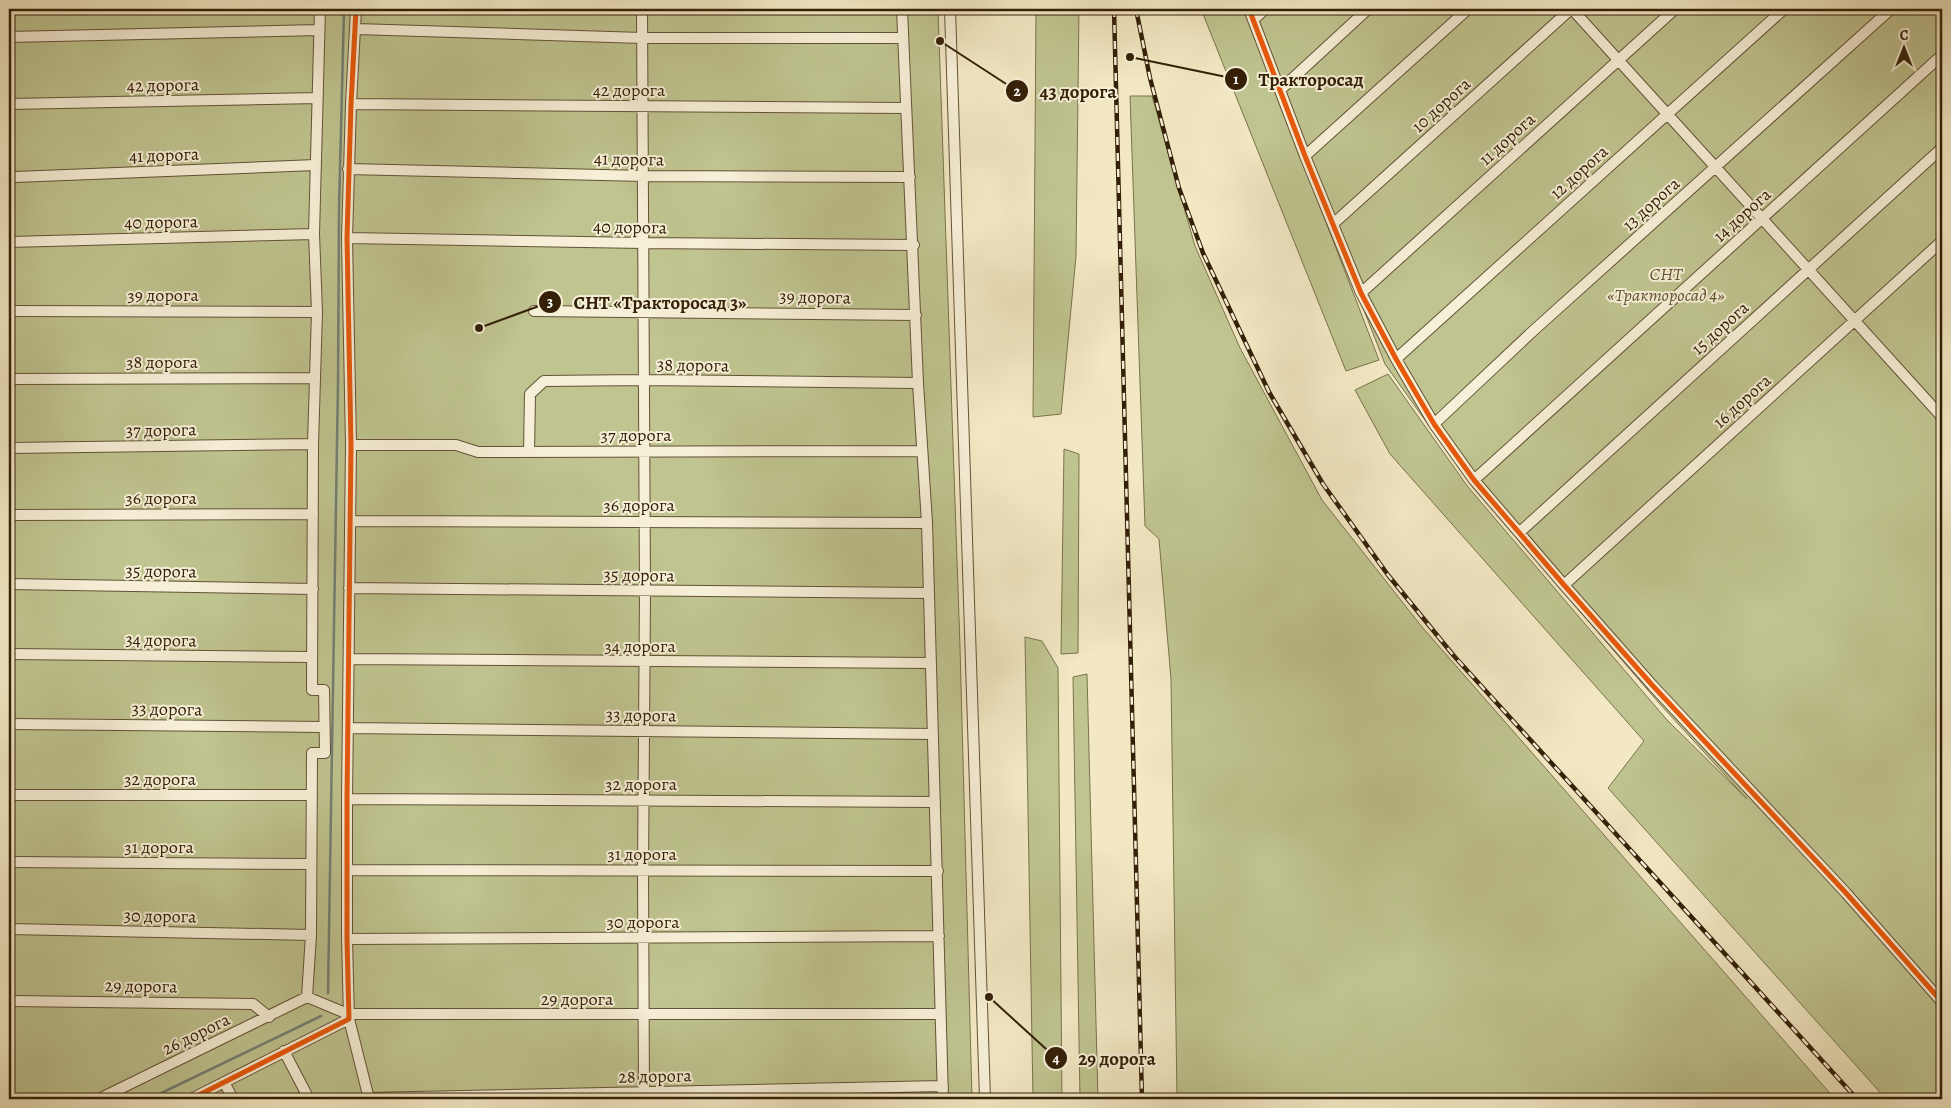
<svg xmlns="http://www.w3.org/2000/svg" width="1951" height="1108" font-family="Alegreya,serif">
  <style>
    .green { fill: #bfc490; stroke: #7a724c }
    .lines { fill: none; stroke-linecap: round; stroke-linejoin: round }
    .stream { stroke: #737f73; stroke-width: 2.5 }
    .minor-casing { stroke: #645236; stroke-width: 12 }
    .minor { stroke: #f7f0d8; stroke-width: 10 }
    .rail-casing { stroke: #342007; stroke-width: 4.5 }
    .rail { stroke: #f7f0d8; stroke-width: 2.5; stroke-dasharray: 8; stroke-linecap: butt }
    .cycleway-casing { stroke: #f7f0d8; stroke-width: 8 }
    .cycleway { stroke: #e8590c; stroke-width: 5 }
    .labels { text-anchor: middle; stroke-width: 4; stroke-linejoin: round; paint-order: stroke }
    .street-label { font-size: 18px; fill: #342007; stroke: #f7f0d8 }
    .park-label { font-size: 18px; font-style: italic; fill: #5e5130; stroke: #f7f0d8 }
    .leader { fill: none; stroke: #342007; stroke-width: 2 }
    .callout-dot { fill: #342007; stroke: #f7f0d8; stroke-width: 2 }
    .mark-label { font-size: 15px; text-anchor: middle; font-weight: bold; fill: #fff }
    .callout-label { font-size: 19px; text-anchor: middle; font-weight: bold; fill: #342007; stroke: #f7f0d8; stroke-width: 4; stroke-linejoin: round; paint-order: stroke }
  </style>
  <rect width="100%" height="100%" fill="#f2e8c3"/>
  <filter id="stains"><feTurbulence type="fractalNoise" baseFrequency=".004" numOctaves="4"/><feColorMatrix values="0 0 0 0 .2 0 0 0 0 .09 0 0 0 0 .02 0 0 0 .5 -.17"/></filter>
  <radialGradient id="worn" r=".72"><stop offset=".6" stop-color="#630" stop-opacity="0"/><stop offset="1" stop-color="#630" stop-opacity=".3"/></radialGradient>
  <path class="green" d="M9,9h929l22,638 12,452h-963z
    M1036,9h43l-3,247 -15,158 -28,3z
    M1201,9h43l135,351 -33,11z
    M1246,9h696v1090h-56l-278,-311 36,-47 -254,-287 -35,-64 33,-16 80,113 199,233 80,79 -88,-96 -187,-217 -87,-122z
    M1130,96h22l43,150 45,102 82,152 100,127 413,472h-658l-6,-420 -12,-140 -14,-13z
    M1064,449l15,5 -1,199 -17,1z
    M1025,637l17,4 16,27 4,431h-29z
    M1087,674l11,425h-18l-7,-422z"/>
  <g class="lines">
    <path class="stream" d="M328,993l10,-611 1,-172 5,-201
      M149,1099l172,-83"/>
    <g class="minor-casing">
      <path id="minor" d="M642,9l3,583 -2,278 1,229
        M902,9l16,374 9,140 16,576
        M950,9l35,1090
        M1249,9l56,147 56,137 35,66 38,65 40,56 90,105 89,101 193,207 96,109
        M1572,9l370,408
        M1253,20l12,-11
        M356,29l286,9h261
        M9,37l310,-7
        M1280,90l88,-81
        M9,104l308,-6
        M351,104l555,4
        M1305,156l163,-147
        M348,169l296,7 266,1
        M15,177l301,-12
        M1333,224l238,-215
        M347,238l297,5 270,2
        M9,242l305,-8
        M1361,293l314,-284
        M9,311l308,1
        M534,311l382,4
        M1396,359l388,-350
        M9,379l306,-1
        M1434,424l99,-93 358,-322
        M351,445h105l22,7 444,-1
        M9,448l304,-4
        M529,452l1,-58 14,-13 99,-1 275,3
        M1474,480l468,-425
        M9,515l304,-1
        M350,521l577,2
        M1520,532l422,-384
        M9,584l304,5
        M1564,585l378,-344
        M349,588l579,5
        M9,654l303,3
        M349,659l581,4
        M9,724l315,3
        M348,728l585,6
        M9,795h303
        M347,799l588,3
        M9,862l301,2
        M347,870l591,1
        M9,929l302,6
        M347,939l592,-3
        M307,997l4,-62 1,-182h13l-1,-63h-12l1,-246 4,-132 -3,-78 6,-225
        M307,997l41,17h592
        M9,1001l244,3 16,13
        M349,1019l20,80
        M284,1051l25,48
        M224,1082l9,17
        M369,1098l574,-12
        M99,1099l208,-102
        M191,1099l158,-80 -2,-80v-140l4,-354 -4,-207 4,-134 5,-95"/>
    </g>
    <use href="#minor" class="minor"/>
    <g class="rail-casing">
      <path id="rail" d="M1114,9l28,1090
        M1136,9l14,69 29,110 24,65 66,139 54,92 65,91 66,81 403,443"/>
    </g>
    <use href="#rail" class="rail"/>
    <g class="cycleway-casing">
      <path id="cycleway" d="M1249,9l56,147 56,137 35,66 38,65 40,56 90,105 89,101 193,207 96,109
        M191,1099l158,-80 -2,-80v-140l4,-354 -4,-207 4,-134 5,-95"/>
    </g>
    <use href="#cycleway" class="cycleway"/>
  </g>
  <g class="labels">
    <g class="street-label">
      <text transform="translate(163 85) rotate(-1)" y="6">42 дорога</text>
      <text x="629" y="96">42 дорога</text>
      <text transform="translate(1441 105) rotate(-42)" y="6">10 дорога</text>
      <text transform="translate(1507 139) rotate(-42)" y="6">11 дорога</text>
      <text transform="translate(164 155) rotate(-2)" y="6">41 дорога</text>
      <text transform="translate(629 159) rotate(1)" y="6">41 дорога</text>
      <text transform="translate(1579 172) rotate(-42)" y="6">12 дорога</text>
      <text transform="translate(1651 204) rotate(-42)" y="6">13 дорога</text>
      <text transform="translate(1742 215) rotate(-42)" y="6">14 дорога</text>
      <text transform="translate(161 222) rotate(-1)" y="6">40 дорога</text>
      <text transform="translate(630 227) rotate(1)" y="6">40 дорога</text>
      <text x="163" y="301">39 дорога</text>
      <text transform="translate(815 297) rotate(1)" y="6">39 дорога</text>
      <text transform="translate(1720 328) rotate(-42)" y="6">15 дорога</text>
      <text x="162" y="368">38 дорога</text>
      <text transform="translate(693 365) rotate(1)" y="6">38 дорога</text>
      <text transform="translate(1742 401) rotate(-42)" y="6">16 дорога</text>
      <text transform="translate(161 430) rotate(-1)" y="6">37 дорога</text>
      <text x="636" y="441">37 дорога</text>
      <text x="161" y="504">36 дорога</text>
      <text x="639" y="511">36 дорога</text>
      <text transform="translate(161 571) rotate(1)" y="6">35 дорога</text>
      <text transform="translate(639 575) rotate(1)" y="6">35 дорога</text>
      <text transform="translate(161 640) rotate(1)" y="6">34 дорога</text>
      <text x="640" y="652">34 дорога</text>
      <text transform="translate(167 709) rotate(1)" y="6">33 дорога</text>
      <text transform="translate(641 715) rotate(1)" y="6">33 дорога</text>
      <text x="160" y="785">32 дорога</text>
      <text x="641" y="790">32 дорога</text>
      <text x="159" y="853">31 дорога</text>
      <text x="642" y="860">31 дорога</text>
      <text transform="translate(160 916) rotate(1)" y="6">30 дорога</text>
      <text x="643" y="928">30 дорога</text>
      <text transform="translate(141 986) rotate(1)" y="6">29 дорога</text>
      <text x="577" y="1005">29 дорога</text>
      <text transform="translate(196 1034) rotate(-26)" y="6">26 дорога</text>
      <text transform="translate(655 1076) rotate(-1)" y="6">28 дорога</text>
    </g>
    <g class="park-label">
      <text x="1666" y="280">СНТ<tspan x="1666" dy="21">«Тракторосад 4»</tspan></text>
    </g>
  </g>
  <path class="leader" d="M1130 57L1236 79M940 41L1017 91M479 328L550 302M989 997L1056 1058"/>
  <g class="callout-dot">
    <circle cx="1130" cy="57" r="5"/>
    <circle cx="940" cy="41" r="5"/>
    <circle cx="479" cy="328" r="5"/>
    <circle cx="989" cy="997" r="5"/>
    <circle cx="1236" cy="79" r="12"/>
    <circle cx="1017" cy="91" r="12"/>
    <circle cx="550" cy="302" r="12"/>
    <circle cx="1056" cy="1058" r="12"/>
  </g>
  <g class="mark-label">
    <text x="1236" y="84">1</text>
    <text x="1017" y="96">2</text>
    <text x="550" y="307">3</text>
    <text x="1056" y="1063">4</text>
  </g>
  <g class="callout-label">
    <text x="1311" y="86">Тракторосад</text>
    <text x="1078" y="98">43 дорога</text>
    <text x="660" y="309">СНТ «Тракторосад 3»</text>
    <text x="1117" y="1065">29 дорога</text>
  </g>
  <rect width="1951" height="1108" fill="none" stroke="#f2e8c3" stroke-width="30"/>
  <rect x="10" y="10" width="1931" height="1088" fill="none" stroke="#342007" stroke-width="2.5"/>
  <rect x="15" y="15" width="1921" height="1078" fill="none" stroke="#342007"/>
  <g transform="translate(1904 48)" stroke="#f7f0d8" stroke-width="4" paint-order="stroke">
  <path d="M0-4L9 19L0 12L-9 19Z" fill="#342007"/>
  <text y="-8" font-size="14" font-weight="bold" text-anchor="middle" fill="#342007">С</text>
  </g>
  <rect width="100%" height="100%" filter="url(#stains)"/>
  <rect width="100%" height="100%" fill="url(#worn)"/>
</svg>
